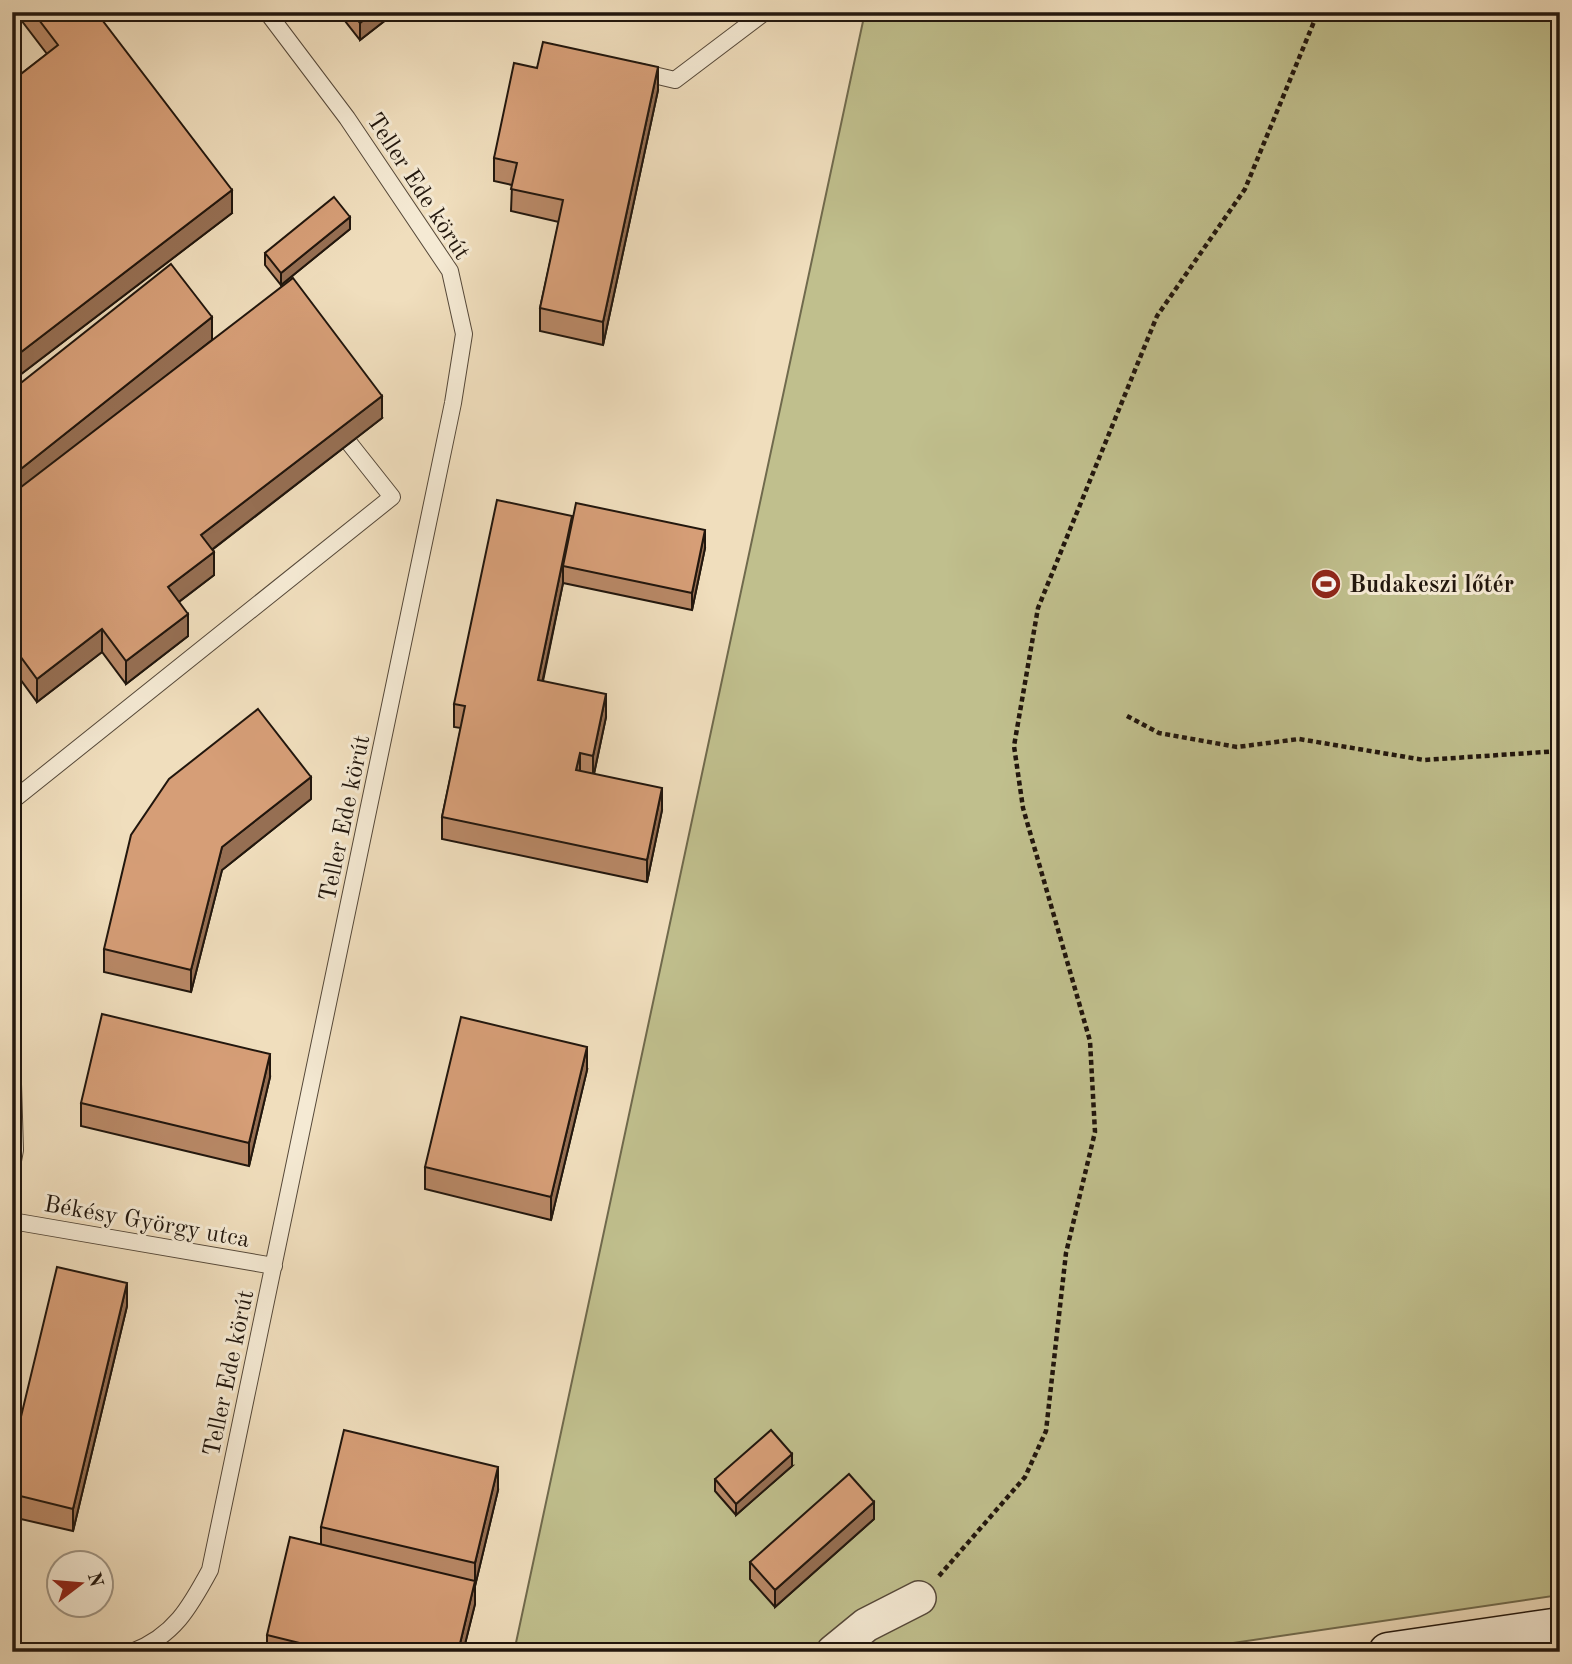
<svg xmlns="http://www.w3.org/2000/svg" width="1572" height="1664" font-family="'Old Standard TT',serif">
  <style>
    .green { fill: #c0bf8d; stroke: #706a4d; stroke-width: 2 }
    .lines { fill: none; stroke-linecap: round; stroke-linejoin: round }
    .lane-casing { stroke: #554839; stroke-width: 18 }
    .street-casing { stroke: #554839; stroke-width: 36 }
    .secondary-casing { stroke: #21160d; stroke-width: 41 }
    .path { stroke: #21160d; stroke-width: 4.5; stroke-dasharray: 5 3.5; stroke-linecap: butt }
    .lane { stroke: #f5ead4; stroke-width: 16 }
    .street { stroke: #f5ead4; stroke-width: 33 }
    .secondary { stroke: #f5ead4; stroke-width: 38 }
    .wall { fill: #b88866; stroke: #21160d; stroke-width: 2 }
    .shaded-wall { fill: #966f53; stroke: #21160d; stroke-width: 2 }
    .building { fill: #d69e77; stroke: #21160d; stroke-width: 2 }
    .labels { text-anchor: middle; stroke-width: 6; stroke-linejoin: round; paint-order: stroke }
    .street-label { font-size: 24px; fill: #21160d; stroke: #f5ead4 }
    .poi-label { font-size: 24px; font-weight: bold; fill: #21160d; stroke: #f5ead4; text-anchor: start }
  </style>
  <rect width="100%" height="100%" fill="#f0debd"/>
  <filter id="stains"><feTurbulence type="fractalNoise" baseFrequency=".00286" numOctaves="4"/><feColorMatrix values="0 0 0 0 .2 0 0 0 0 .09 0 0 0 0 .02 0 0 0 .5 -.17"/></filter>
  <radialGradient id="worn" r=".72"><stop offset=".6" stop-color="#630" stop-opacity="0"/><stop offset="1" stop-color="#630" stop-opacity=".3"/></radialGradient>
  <path class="green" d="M865,12h695v1583l-388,57h-658z"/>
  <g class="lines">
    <g class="lane-casing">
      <path id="lane" d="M637,71l38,9 90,-68
        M12,801l380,-304 -42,-53
        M12,1051l3,99 -3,16
        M12,1221l262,45
        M132,1652c42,-16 58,-45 78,-82l243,-1167 11,-69 -14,-63 -103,-153 -80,-106"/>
    </g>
    <g class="street-casing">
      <path id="street" d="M833,1652l33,-27 53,-27"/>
    </g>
    <g class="secondary-casing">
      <path id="secondary" d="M1388,1652l172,-25"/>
    </g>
    <path class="path" d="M1127,716l32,17 78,14 62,-8 125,21 136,-9
      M939,1576l86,-99 21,-46 20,-178 29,-121 -5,-91 -67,-233 -9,-62 24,-138 119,-292 88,-127 73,-177"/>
    <use href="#lane" class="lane"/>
    <use href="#street" class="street"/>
    <use href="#secondary" class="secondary"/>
  </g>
  <path class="wall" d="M15,12h81l136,201 -220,168v-300l35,-27z
    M338,12h58l-36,28z
    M537,68l121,22 -55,255 -63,-14v-23l19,-86 -48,-11 1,-26 -18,-4v-23z
    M350,229l-69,56 -16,-20v-12z
    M212,340l170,78 -170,132 2,25 -35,27 9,34 -62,48 -24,-32 -65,50 -17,-23 -8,6v-295z
    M572,523l133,25 -13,62 -129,-27 -20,98 63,36 -12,57 68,36 -15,72 -205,-43v-22l19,-89 -7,-1v-23z
    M311,799l-89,71 -31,122 -87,-20v-23z
    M587,1070l-36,150 -126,-31v-22z
    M270,1077l-21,89 -168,-40v-23z
    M127,1306l-54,225 -61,-14v-63z
    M792,1466l-56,49 -21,-24v-12z
    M498,1490l-23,96v18l-12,48h-196v-17l54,-90v-18z
    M874,1519l-99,88 -25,-28v-17z"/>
  <path class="shaded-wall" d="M373,12h23l-36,28v-17z
    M658,67v23l-55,255v-23z
    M232,190v23l-220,168v-22z
    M350,217v12l-69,56v-12z
    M212,317v23l-200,158v-22z
    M382,396v22l-181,140v-23z
    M572,516v22l-9,28v17l-25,119v-22z
    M705,530v18l-13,62v-17z
    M214,552v23l-46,35v-23z
    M188,614v22l-62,48v-23z
    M102,629v23l-65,50v-23z
    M20,656v23l-8,6v-23z
    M606,694v23l-13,61v-22z
    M580,753v23l-4,-6z
    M311,777v22l-89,71 -31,122v-22l31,-123z
    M662,788v22l-15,72v-22z
    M587,1047v23l-36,150v-23z
    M270,1054v23l-21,89v-23z
    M127,1283v23l-54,225v-22z
    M792,1454v12l-56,49v-11z
    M498,1467v23l-23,96v-23z
    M874,1502v17l-99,88v-17z
    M475,1581v23l-12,48h-5z"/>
  <path class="building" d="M33,12h63l136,178 -220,169v-278l46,-36z
    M351,12h22l-13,11z
    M543,42l115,25 -55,255 -63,-14 23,-108 -52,-11 6,-26 -23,-5 20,-95 23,5z
    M334,197l16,20 -69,56 -16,-20z
    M171,264l41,53 -200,159v-86z
    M293,278l89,118 -181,139 13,17 -46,35 20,27 -62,47 -24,-32 -65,50 -17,-23 -8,6v-168z
    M497,500l75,16 -34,164 68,14 -13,62 -13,-3 -4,17 86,18 -15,72 -205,-43 23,-111 -11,-2z
    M576,503l129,27 -13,63 -129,-27z
    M258,709l53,68 -89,70 -31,123 -87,-21 27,-114 38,-56z
    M102,1014l168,40 -21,89 -168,-40z
    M461,1017l126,30 -36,150 -126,-30z
    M57,1267l70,16 -54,226 -61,-15v-40z
    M344,1430l154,37 -23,96 -154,-36z
    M771,1430l21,24 -56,50 -21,-25z
    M849,1474l25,28 -99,88 -25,-28z
    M290,1537l185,44 -17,71h-122l-69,-17z"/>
  <defs>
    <g id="stadium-disc" transform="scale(1.575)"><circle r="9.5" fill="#8f2418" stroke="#f5ead4"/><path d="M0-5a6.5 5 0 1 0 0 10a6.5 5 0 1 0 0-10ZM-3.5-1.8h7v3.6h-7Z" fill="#fff"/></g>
  </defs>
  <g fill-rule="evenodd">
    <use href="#stadium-disc" x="1326" y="584"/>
  </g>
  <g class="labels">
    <g class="street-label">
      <text transform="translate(419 186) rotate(57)" y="8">Teller Ede körút</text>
      <text transform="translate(344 818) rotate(-78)" y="8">Teller Ede körút</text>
      <text transform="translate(147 1221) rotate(10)" y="8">Békésy György utca</text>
      <text transform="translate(228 1373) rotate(-78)" y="8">Teller Ede körút</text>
    </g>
    <g class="poi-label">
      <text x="1349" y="592">Budakeszi lőtér</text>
    </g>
  </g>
  <rect width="1572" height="1664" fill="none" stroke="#f0debd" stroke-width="42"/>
  <rect x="14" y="14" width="1544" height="1636" fill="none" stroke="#21160d" stroke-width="3.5"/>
  <rect x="21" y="21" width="1530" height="1622" fill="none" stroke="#21160d" stroke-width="2"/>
  <g transform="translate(80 1584) rotate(74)"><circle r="33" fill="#f5ead4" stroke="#a09584" stroke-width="2"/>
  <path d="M0-5L12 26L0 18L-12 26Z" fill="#8f2418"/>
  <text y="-10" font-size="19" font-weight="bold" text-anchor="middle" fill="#21160d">N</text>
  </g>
  <rect width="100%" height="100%" filter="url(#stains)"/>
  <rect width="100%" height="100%" fill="url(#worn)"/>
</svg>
